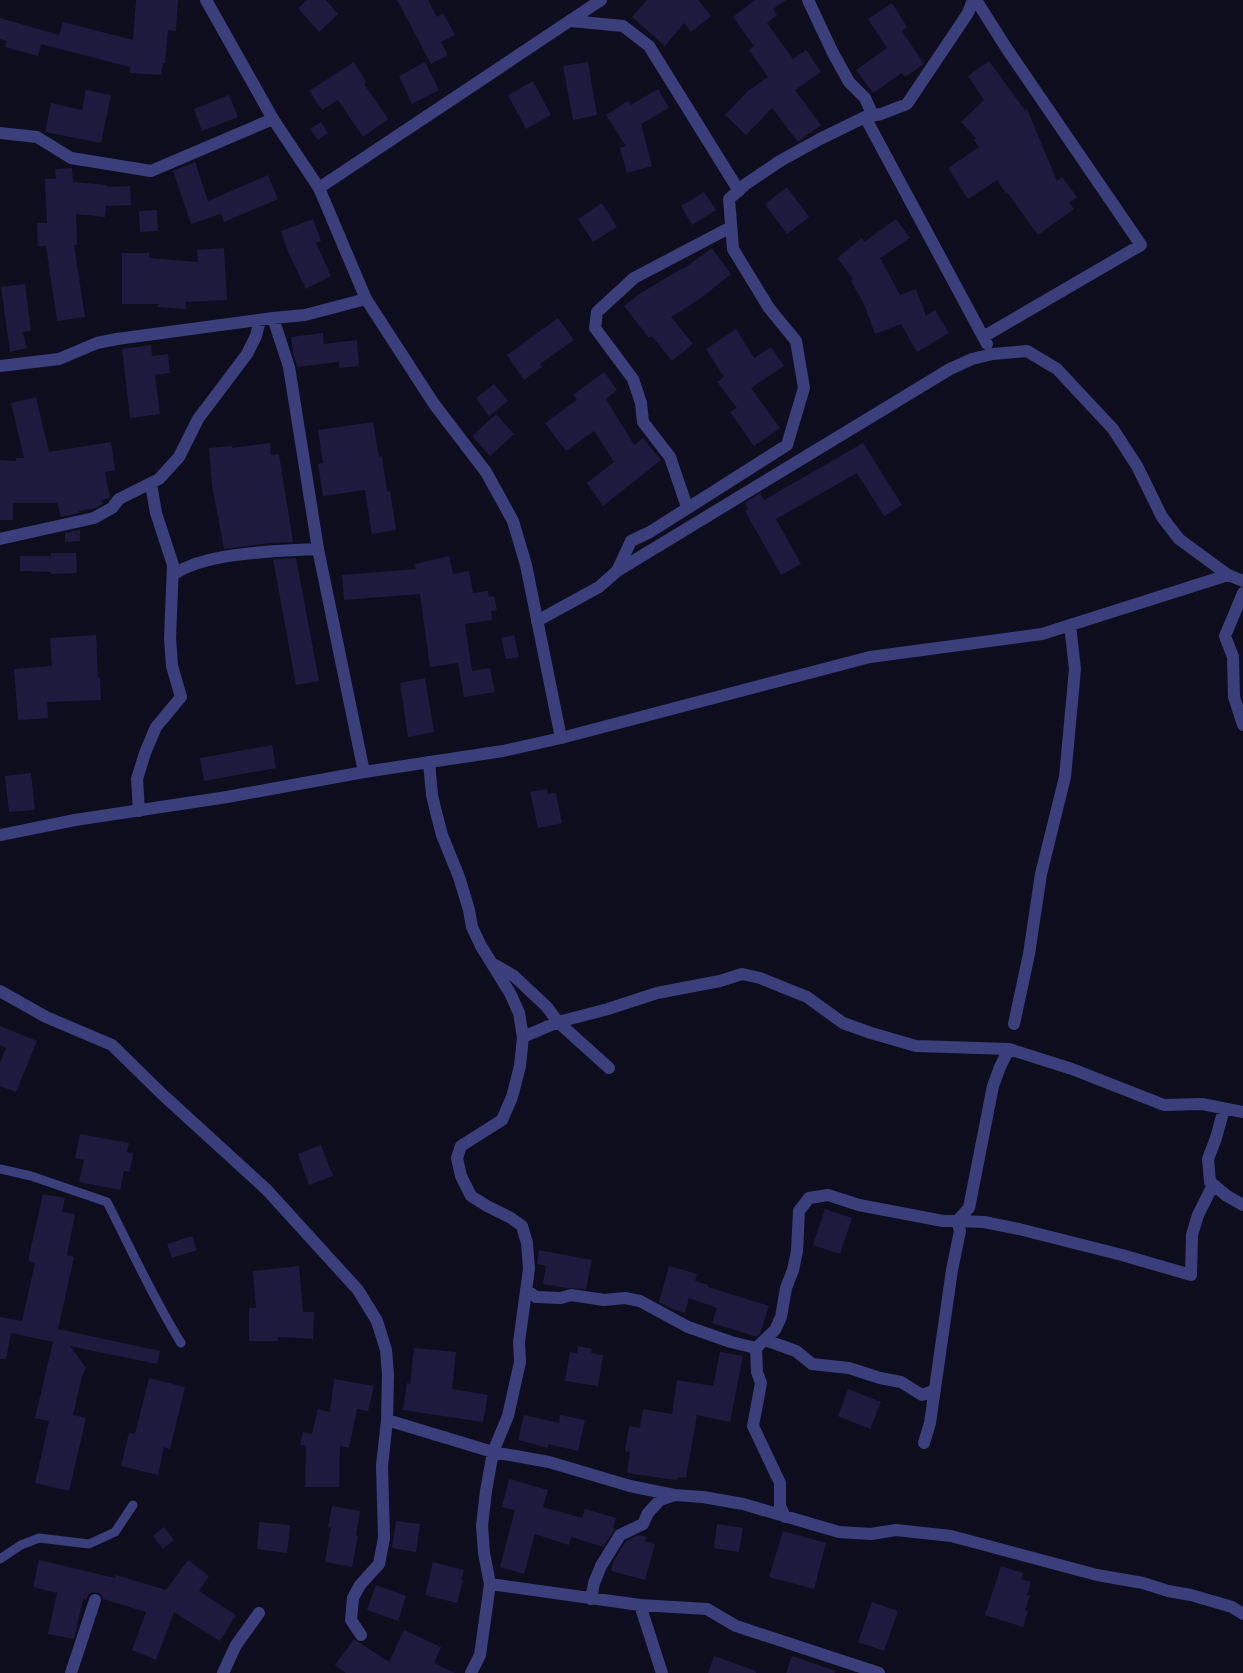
<svg xmlns="http://www.w3.org/2000/svg" width="1243" height="1673" font-family="'Varela Round',sans-serif">
  <style>
    .building { fill: #1d1a3e }
    .lines { fill: none; stroke-linecap: round; stroke-linejoin: round }
    .service { stroke: #3a3f7b; stroke-width: 9 }
    .minor { stroke: #3a3f7b; stroke-width: 12 }
    .tertiary { stroke: #3a3f7b; stroke-width: 12 }
  </style>
  <rect width="100%" height="100%" fill="#0e0d1e"/>
  <path class="building" d="M136,0h42l-2,31 -8,-1 -3,33h-2l-2,12 -31,-2v-6l-89,-23 -3,12 -33,-9 2,-6 -7,-2v-21l59,17 4,-13 70,18z
    M307,0h19l12,14 -19,18 -21,-24z
    M397,0h31l9,17 6,-4 12,22 -14,7 7,13 -17,9z
    M647,0h51l13,16 -20,16 -7,-9 -19,23 -33,-29z
    M755,0h31l-13,9 4,6 -10,8 26,36 13,-9 15,22 -26,18 26,35 -23,17 -26,-34 -26,27 -21,-20 23,-24 20,-14 -19,-27 5,-4 -21,-29z
    M892,3l15,24 -5,4 22,33 -19,13 -3,-4 -29,20 -17,-23 31,-22 -19,-29z
    M989,61l36,49 2,-1 30,72 5,-4 15,20 -8,6 5,6 -36,26 -31,-43 -1,2 -9,-14 -29,19 -20,-31 31,-21 -5,-7 2,-2 -15,-16 23,-22 -16,-24z
    M354,62l12,20 -2,2 24,35 -25,18 -25,-37 -16,10 -13,-19z
    M425,62l14,28 -27,14 -13,-28z
    M588,62l9,53 -24,5 -10,-54z
    M533,81l18,34 -25,14 -18,-34z
    M658,89l11,19 -28,16 11,42 -25,7 -7,-25 6,-2 -20,-31 22,-14 3,4z
    M86,90l25,5 -10,48 -56,-11 6,-29 31,7z
    M229,95l9,22 -36,14 -8,-22z
    M321,122l7,11 -10,7 -8,-11z
    M195,162l13,39 60,-26 10,24 -54,23 -3,-8 -30,10 -18,-53z
    M72,168l1,14 35,3 -1,2 23,-1 1,19 -25,1 -1,11 -29,-3 1,31h-3l11,72 -28,4 -11,-75h-8l-1,-23h10l-2,-44h11l-1,-10z
    M787,187l22,30 -22,17 -22,-30z
    M704,192l12,18 -24,15 -11,-19z
    M602,203l15,24 -24,15 -15,-23z
    M157,210l1,21 -18,1 -1,-21z
    M313,219l8,22 -5,2 15,33 -25,13 -17,-35 -8,-23z
    M896,219l14,19 -30,20 20,37 16,-6 10,27 9,-6 14,23 -32,19 -16,-28 -26,10 -11,-30 -13,-23 2,-2 -16,-21 25,-20 2,4z
    M224,248l3,52 -41,2v7l-28,-2 1,-3h-37v-51h27v5l49,4 -1,-12z
    M712,248l19,26 -30,24 -30,19 22,27 -21,17 -20,-25 -3,2 -25,-32 17,-13 42,-25v1z
    M25,284l6,47 -8,1 4,16 -17,4 -9,-65z
    M558,318l16,22 -34,24 2,3 -18,13 -17,-25z
    M736,329l18,29 17,-11 13,19 -33,22 29,40 -26,18 -24,-34 7,-4 -20,-26 7,-5 -18,-28z
    M323,333l1,11 33,-4 2,26 -20,2v-6l-42,5 -4,-15 -2,-15z
    M151,345l1,11 16,-2 2,19 -15,2 5,39 -30,4 -8,-69z
    M604,372l13,18 -11,9 28,46 9,-7 18,22 -58,46 -16,-23 27,-21 -20,-31 -28,20 -21,-28 32,-23 -4,-5z
    M494,384l14,17 -19,15 -13,-18z
    M36,397l13,55 62,-10 4,28 -10,2 5,26 -8,2 1,4 -7,4 -17,3v2l-18,4 -4,-14h-44v17h-13v-60l16,1v-3h8l-13,-55z
    M496,414l18,20 -24,22 -18,-20z
    M373,422l6,35 3,-1 5,36 3,-1 6,39 -24,4 -7,-44 -42,6 -5,-32 5,-1 -5,-33z
    M270,443l1,12 8,-1 14,88 -23,1 -46,6 -12,-63 -3,-38 23,-2v2z
    M863,443l39,62 -18,11 -27,-43 -81,46 25,45 -20,11 -36,-64 3,-2 -3,-6 15,-10 4,7z
    M80,530v11l-15,1v-9z
    M51,553h25l1,20 -26,1v-2l-31,-1v-15h31z
    M449,556l4,18 16,-3 4,22 15,-2 1,6 5,-1 3,14 -6,1 1,9 -27,4 7,47 18,-3 5,24 -31,5 -6,-34 -28,4 -10,-73 -76,6 -2,-25 74,-6 -1,-5z
    M296,558l23,123 -23,4 -23,-126z
    M96,635l2,42h2l1,23 -54,2 1,16 -30,2 -4,-51 38,-3 -2,-28z
    M514,635l5,22 -13,2 -5,-21z
    M425,678l9,54 -26,5 -8,-54z
    M272,745l4,23 -72,13 -4,-23z
    M31,773l4,37 -26,2 -4,-36z
    M547,789l1,5 8,-1 6,30 -24,5 -8,-36z
    M0,1026l37,15 -21,51 -16,-6v-23l6,-15 -6,-3z
    M80,1134l49,9 -2,9 6,1 -3,19 -6,-1 -4,19 -41,-8 5,-22 -9,-2z
    M321,1145l12,31 -24,9 -11,-31z
    M43,1194l22,4 -3,14 13,2 -8,41 7,2 -16,72 102,22 -3,13 -87,-18 16,22 -4,8 -9,39 13,3 -17,73 -34,-8 14,-62 -14,-3 18,-76 -42,-9 -5,26h-6v-42l22,4 13,-58 -7,-2z
    M825,1209l27,9 -12,36 -27,-9z
    M192,1236l5,14 -25,8 -5,-14z
    M539,1250l53,10 -6,29 -19,-1 -24,-4 3,-18 -9,-2z
    M299,1266l4,46h11l-1,27 -35,-2v4h-29v-33h7l-3,-37z
    M669,1266l28,8 -2,7 13,4v2l61,19 -9,27 -3,3h-3l-42,-13 5,-15 -28,-10 -4,15 -12,-4 -14,-7z
    M578,1346l14,3 -1,4 12,2 -5,31 -33,-5 5,-29 7,1z
    M414,1348l42,4 -4,37 36,6 -5,27 -80,-12 4,-27 3,1z
    M720,1352l23,4 -13,66 -33,-7 -11,63 -7,-1 -3,3 -49,-7 3,-21 -5,-1 4,-25 11,2 3,-19 29,5 5,-34 36,6z
    M149,1378l36,9 -15,62 -6,-2 -6,28 -37,-9 8,-33 6,1z
    M334,1379l40,7 -6,25 -11,-2 -8,39 -9,-2 -1,41h-34l1,-41 -6,-1 3,-13 9,2 6,-25 12,3z
    M848,1389l33,13 -11,27 -32,-13z
    M524,1415l35,8 1,-8 25,5 -7,31 -30,-7v4l-30,-8z
    M509,1479l39,11 -5,17 39,11 3,-9 31,9 -3,10 2,1 -12,18 -32,-10 -2,8 -34,-11 -11,40 -24,-7 15,-57 -13,-3z
    M332,1506l28,5 -4,24 2,1 -6,31 -27,-5 6,-34 -3,-1z
    M396,1521l24,3 -4,28 -24,-4z
    M259,1522l31,3 -3,28 -30,-4z
    M717,1524l26,4 -4,24 -25,-4z
    M164,1527l10,13 -11,9 -10,-13z
    M783,1531l43,12 -12,46 -45,-12z
    M639,1535l7,2 -1,4 10,3 -10,36 -34,-9 3,-11 12,-19z
    M39,1560l76,18 1,-3 50,15 22,-30 21,16 -10,15 37,24 -16,26 -46,-29 -18,48 -24,-10 14,-38 -43,-13 -2,-5 -7,-2 -5,2 -3,6 -3,-1 -9,40 -26,-5 9,-41 -24,-6z
    M433,1562l31,8 -3,10h2l-6,23 -32,-8z
    M1001,1566l22,7 -2,6 10,3 -4,13h3l-5,15 3,1 -5,16 -38,-12z
    M376,1585l30,11 -8,25 -31,-11z
    M872,1602l26,9 -14,40 -26,-9z
    M404,1630l37,17 -7,16 21,10h-109l-11,-8 19,-26 35,23z
    M714,1656l42,15v2h-48z
    M792,1656l44,15 -1,2h-49z"/>
  <g class="lines">
    <path class="service" d="M0,1169l31,7 76,26c24,47 46,96 74,141
      M0,1559l21,-14 18,-7 50,6 26,-12 18,-27"/>
    <path class="minor" d="M808,0l24,51 17,31 16,16 8,18
      M976,0l31,49 134,196 -158,92
      M571,21l52,5 26,20 90,145
      M865,117l122,227
      M0,133l37,4 34,21 80,13 122,-52
      M319,188l282,-188
      M273,318l16,49 29,182 46,223
      M0,366l59,-7 38,-16 20,-4 156,-21 32,-3 61,-16
      M687,507l-17,-50 -27,-35 -2,-19 -8,-24 -38,-51 2,-16 37,-34 97,-51
      M0,539l94,-21 18,-10 7,-9 40,-20 20,-22 19,-38 49,-65 9,-18 4,-16
      M617,571l333,-202 22,-10 21,-5 34,-3 30,18 56,60 24,37 25,51 17,22 49,36 15,6
      M173,575c31,-23 105,-24 145,-26
      M1243,593l-18,43 8,21 1,40 9,28
      M537,621l62,-34 18,-16 14,-30 19,-9 137,-87 17,-57 -8,-47 -27,-33 -36,-59 -4,-50 17,-15 34,-23 40,-22 45,-22 16,-3 26,-10 61,-91 5,-13
      M561,738l309,-81 172,-23 186,-59
      M429,762l3,33 4,17 6,23 17,42 10,33 3,17 9,19 29,47 9,20 4,24 -3,29 -8,31 -10,23 -41,26 -4,12 4,18 10,20 16,10 24,12 11,8 5,17 2,26 -10,73 1,20 -12,54 -15,36 -7,39 -4,35 2,27 6,31 -10,71 -9,18
      M139,811l-2,-32 8,-26 11,-26 25,-30 -9,-31 -2,-28 3,-73 -17,-52 -5,-29
      M495,965l19,11 33,31 11,15 51,46
      M0,991l46,26 66,28 51,50 104,95 40,44 51,56 19,31 9,29 2,24 -1,46 106,32 56,10 81,24 44,9
      M1014,1024l15,-70 12,-80 24,-97 10,-108 -5,-44
      M523,1037l35,-15 50,-13 49,-16 63,-12 22,-7 18,4 47,19 36,26 28,10 45,13 93,3 63,20 92,36 38,-1 41,8
      M1224,1109l-8,29 -8,21 2,23 17,14 16,9
      M526,1290l10,7 25,1 10,-3 33,5 21,-2 15,3 48,26 43,15 25,6
      M765,1340l31,11 16,13 37,4 31,10 21,4 21,13 13,-5
      M924,1443l6,-20 22,-153 8,-39 -3,-10 27,1 35,7 103,26 69,20 1,-40 6,-20 15,-30
      M785,1517l-5,-11v-23l-27,-57 8,-43 -4,-11 -1,-24 19,-18 6,-13 5,-29 7,-18 4,-19 2,-40 10,-13 19,-3 31,10 84,16h14l12,-13 24,-122 7,-19 9,-18
      M490,1584l150,21 67,4 29,17 143,47
      M591,1599l3,-16 7,-17 19,-31 23,-11 5,-11 12,-13 14,-5 29,2 40,7 96,28 32,2 25,-4 55,6 146,39 46,8 25,8 23,4 41,12 11,7
      M640,1605l22,68
      M361,1635l-10,-15 2,-22 7,-13 19,-21 5,-26 -2,-72 5,-46
      M71,1673l24,-73
      M223,1673l13,-28 23,-32"/>
    <path class="tertiary" d="M0,835l75,-15 152,-23 137,-25 139,-21 58,-13 -35,-173 -13,-44 -27,-49 -52,-68 -68,-105 -47,-111 -46,-69 -67,-119"/>
  </g>
</svg>
